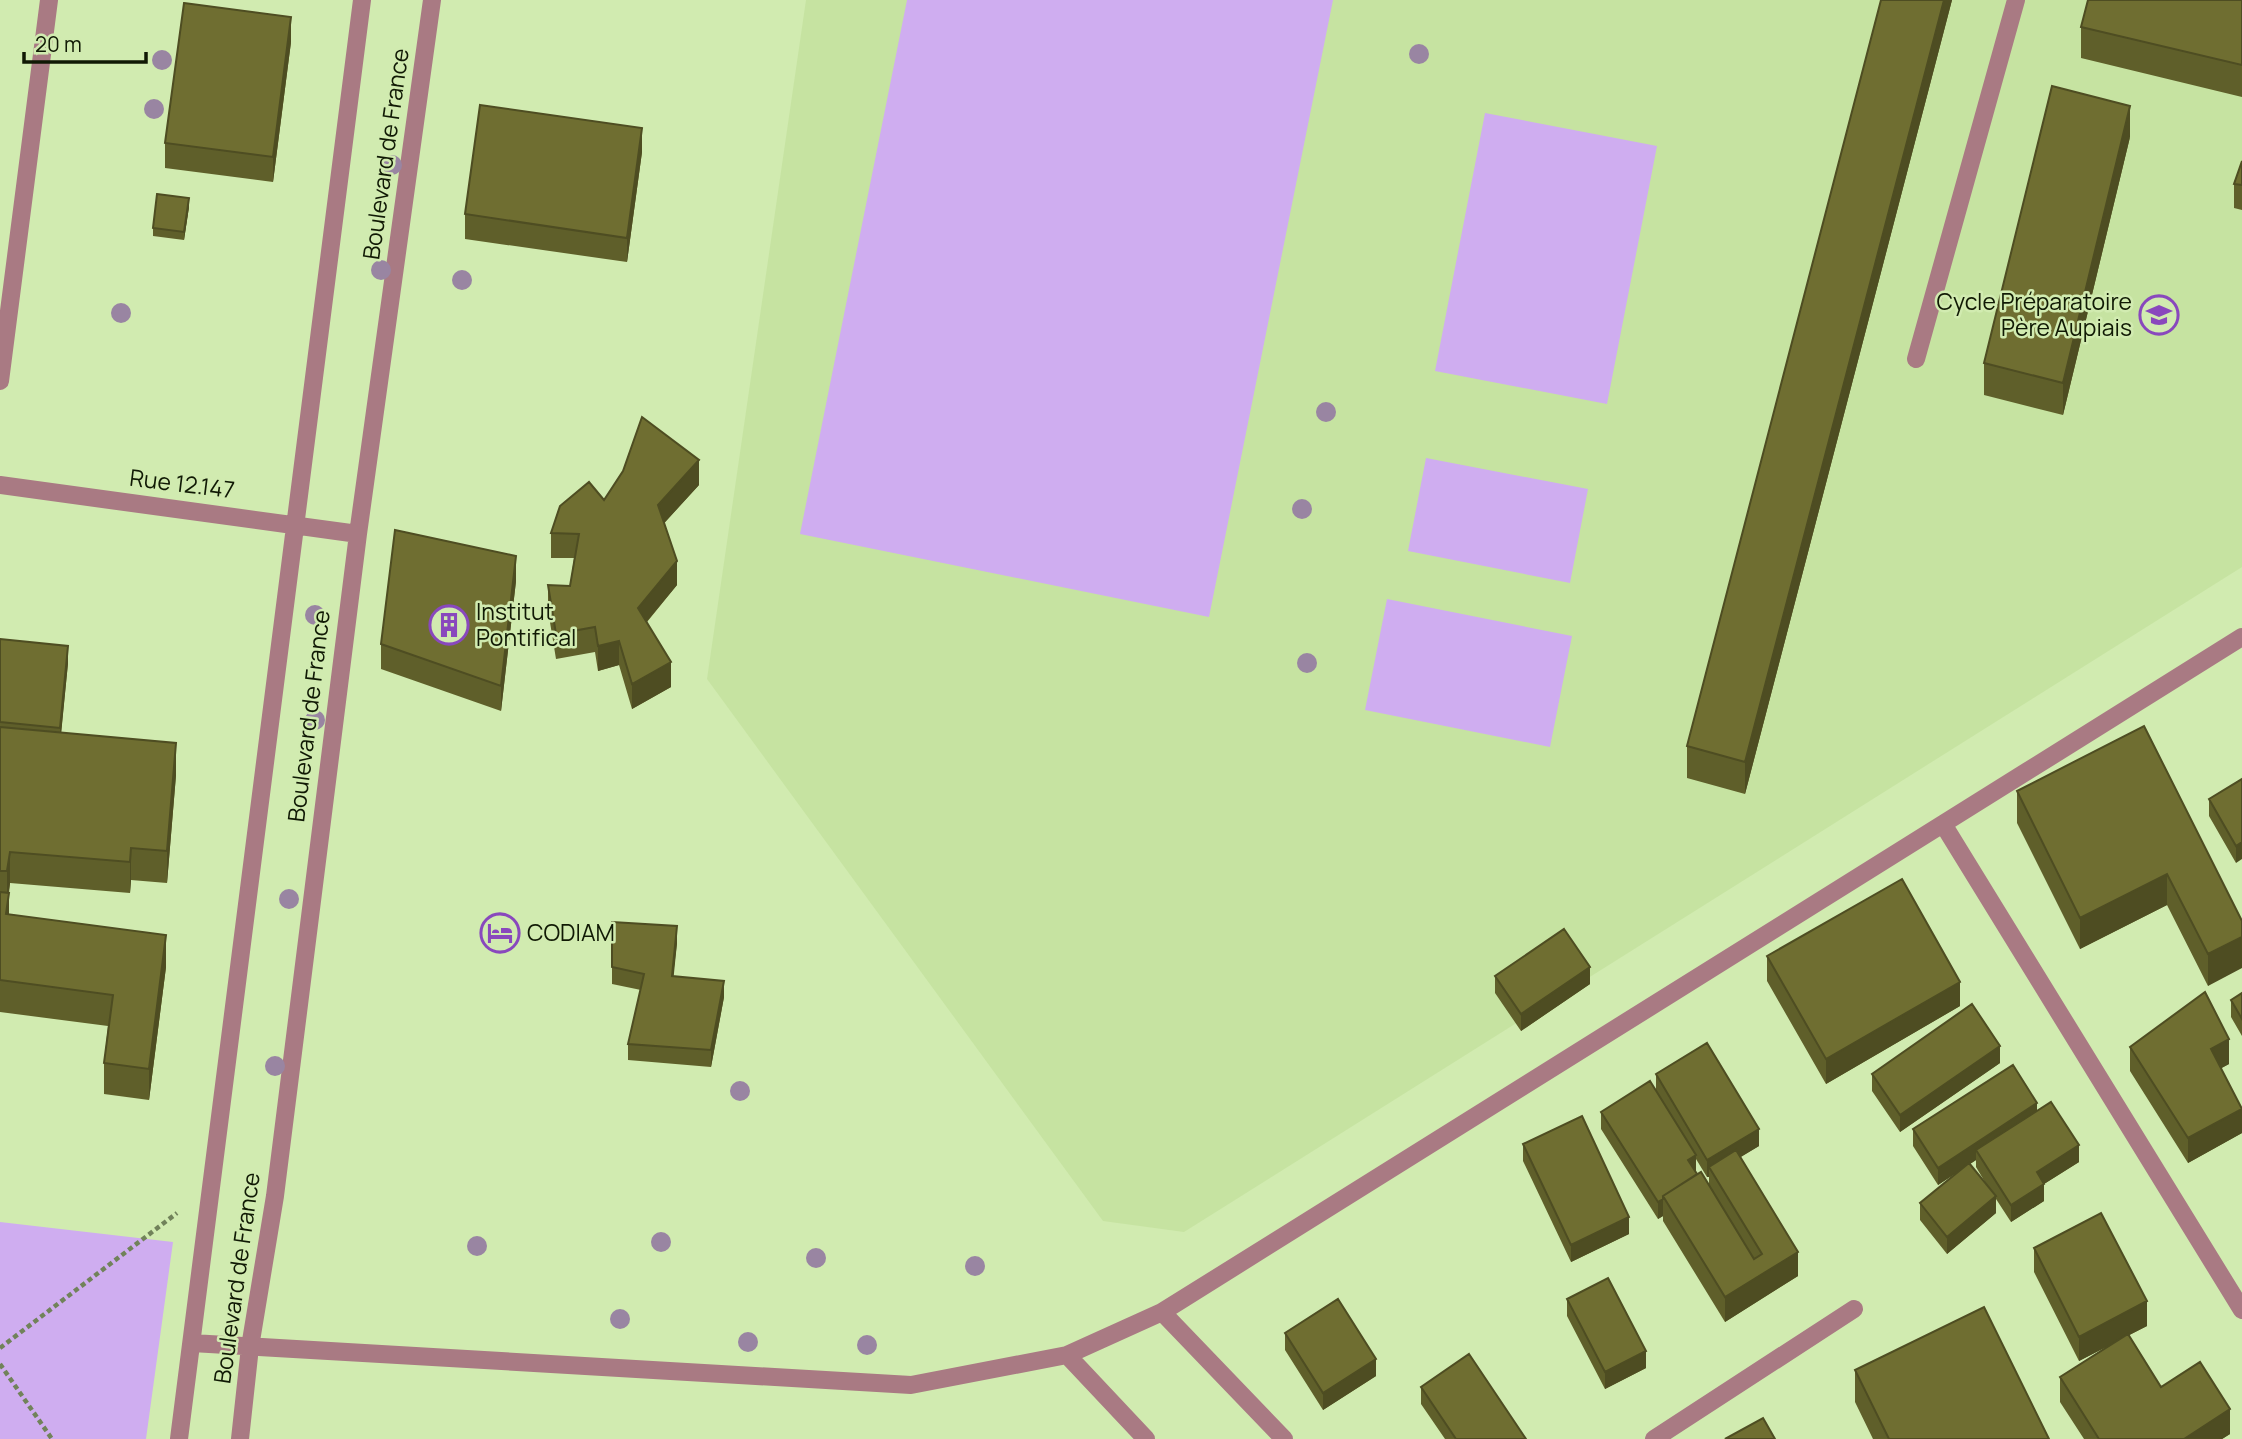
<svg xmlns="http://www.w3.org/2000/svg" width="2242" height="1439" font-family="Manrope,sans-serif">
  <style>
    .built { fill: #c6e3a1 }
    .green { fill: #cfadf0 }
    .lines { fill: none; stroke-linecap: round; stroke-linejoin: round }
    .path { stroke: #71825a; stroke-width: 4.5; stroke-dasharray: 5 3.5; stroke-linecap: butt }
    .minor { stroke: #a97a83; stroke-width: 18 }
    .tree { fill: #9985a2 }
    .wall { fill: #5f5f2a; fill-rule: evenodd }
    .shaded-wall { fill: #4e4d22 }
    .building { fill: #6f6e31; stroke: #4e4d22; stroke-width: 2 }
    .labels { text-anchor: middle; stroke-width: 5; stroke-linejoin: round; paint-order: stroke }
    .street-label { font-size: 23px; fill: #101904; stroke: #d1ebb0 }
    .poi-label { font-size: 23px; fill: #101904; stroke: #d1ebb0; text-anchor: start }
  </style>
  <rect width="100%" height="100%" fill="#d1ebb0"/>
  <path class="built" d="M806,0h1436v567l-1058,665 -81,-11 -396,-542z"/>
  <path class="green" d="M907,0h426l-124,617 -409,-83z
    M1485,113l172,33 -50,258 -172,-33z
    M1426,458l162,31 -18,94 -162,-32z
    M1387,599l185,37 -22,111 -185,-37z
    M0,1222l173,20 -27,197h-146z"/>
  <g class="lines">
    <path class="path" d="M0,1348l177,-135
      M0,1364l52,75"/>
    <path class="minor" d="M1916,359l100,-359
      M0,381l49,-381
      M0,485l358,49
      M1943,824l299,486
      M1162,1312l122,127
      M192,1343l719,42 156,-30 95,-43 1080,-675
      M1067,1355l79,84
      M179,1439l183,-1439
      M240,1439l10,-92 25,-151 83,-662 74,-534
      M1654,1439l200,-130"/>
  </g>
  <g class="tree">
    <circle cx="1419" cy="54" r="10"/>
    <circle cx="162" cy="60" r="10"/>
    <circle cx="154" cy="109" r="10"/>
    <circle cx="392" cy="165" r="10"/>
    <circle cx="381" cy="270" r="10"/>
    <circle cx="462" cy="280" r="10"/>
    <circle cx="121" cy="313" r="10"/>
    <circle cx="1326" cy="412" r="10"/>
    <circle cx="1302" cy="509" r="10"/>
    <circle cx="315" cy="615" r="10"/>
    <circle cx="1307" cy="663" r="10"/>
    <circle cx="315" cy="720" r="10"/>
    <circle cx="289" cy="899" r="10"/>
    <circle cx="275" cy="1066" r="10"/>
    <circle cx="740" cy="1091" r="10"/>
    <circle cx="661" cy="1242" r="10"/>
    <circle cx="477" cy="1246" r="10"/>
    <circle cx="816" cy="1258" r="10"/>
    <circle cx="975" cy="1266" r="10"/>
    <circle cx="620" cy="1319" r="10"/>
    <circle cx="748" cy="1342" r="10"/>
    <circle cx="867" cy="1345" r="10"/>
  </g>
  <path class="wall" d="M1881,0h71l-207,794 -58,-16v-32z
    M2242,0v97l-161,-39v-31z
    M291,42l-18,140 -108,-14v-25z
    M2130,137l-67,278 -79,-20v-32z
    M642,152l-15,110 -162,-23v-25z
    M2242,161v49l-8,-2v-24z
    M189,207l-5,33 -31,-4v-8z
    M699,485l-35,38 13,62 -30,37 24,65 -39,22 -13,-44 -21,6 -3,-19 -39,7 -8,-49v-25l22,1 4,-28h-23v-25l53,-33z
    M516,581l-15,130 -120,-42v-25z
    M0,639l68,24 -7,70 115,42 -9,108 -36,-3 -1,13 -120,-10 -1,10v21l157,53 -17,133 -45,-6v-31l4,-37 -108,-14z
    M2144,726l98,195 -34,65 -41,-81 -87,44 -63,-126v-32z
    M2242,779l-6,84 -27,-47v-17z
    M612,922l65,21 -4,33 51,21 -13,70 -83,-7v-16l13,-54 -29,-6z
    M1767,956l193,50 -134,78 -59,-103z
    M1495,976l95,8 -69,47 -26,-38z
    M2242,993v43l-11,-19v-17z
    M2130,1047l99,17 -8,4 21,65 -54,30 -58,-92z
    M2000,1063l-100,69 -28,-41v-17z
    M1656,1074l103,72 -19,11 58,119 -73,46 -62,-101v-5l-5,3 -57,-90v-17l55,-21zM1696,1159l11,18h2v8l-13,-12z
    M2037,1110l42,52 -35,22v17l-33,21 -15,-23v14l-49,41 -27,-34v-17l39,-32 -21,14 -25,-39v-17zM1976,1160v7l12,20 -18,-23z
    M1523,1144l106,90 -58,28 -48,-101z
    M2034,1248l113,78 -18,9 32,52 69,47 -8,5h-138l-24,-37v-25l46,-30 -27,14 -45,-89z
    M1567,1299l79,69 -41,21 -38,-73z
    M1285,1333l91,43 -53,34 -38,-60z
    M1855,1370l194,69h-176l-18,-37z
    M1421,1387l105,52h-81l-24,-35z"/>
  <path class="shaded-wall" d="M1944,0h8l-207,794v-32z
    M291,17v25l-18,140v-25z
    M2130,106v31l-67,278v-32z
    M642,128v24l-15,110v-24z
    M189,198v9l-5,33v-8z
    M699,460v25l-41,45v-25z
    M516,556v25l-15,130v-25z
    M677,561v24l-39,47v-24z
    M619,641v24l-21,6v-25z
    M68,646v17l-8,82v-17z
    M671,662v25l-39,22v-25z
    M176,743v32l-9,108v-32z
    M2242,842v17l-6,4v-17z
    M131,848v32l-1,13v-31z
    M10,852v31l-3,20v-32z
    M2167,874v31l-87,44v-31z
    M9,893v32l-3,-11z
    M677,926v17l-5,50v-17z
    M166,935v32l-17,133v-31z
    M2242,937v31l-34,18v-32z
    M1590,967v17l-69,47v-17z
    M724,981v16l-13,70v-17z
    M1960,982v24l-134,78v-25z
    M2229,1039v25l-18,10v-25z
    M2000,1046v17l-100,69v-17z
    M2037,1103v17l-61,30v10l-38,25v-17z
    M2242,1109v24l-54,30v-25z
    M1759,1129v17l-46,28 -4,-7v10h-2v-17z
    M2079,1145v17l-35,22v17l-33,21v-17l26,-33z
    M1696,1155v17l-8,5v-17z
    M1996,1196v17l-49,41v-17z
    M1663,1199v17l-5,3v-17z
    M1629,1217v17l-58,28v-17z
    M1798,1252v24l-73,46v-25z
    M2147,1301v25l-68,35v-24z
    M1646,1351v17l-41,21v-17z
    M1376,1359v17l-53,34v-17z
    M2230,1409v25l-8,5h-38z"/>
  <path class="building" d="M1881,0h63l-199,762 -58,-16z
    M2088,0h154v65l-161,-38z
    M184,3l107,14 -18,140 -108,-14z
    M2052,86l78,20 -67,277 -79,-20z
    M480,105l162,23 -15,110 -162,-24z
    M2242,161v24l-8,-1z
    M157,194l32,4 -5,34 -31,-4z
    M642,417l57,43 -41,45 19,56 -39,47 33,54 -39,22 -13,-43 -21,5 -3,-19 -39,7 -8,-49 22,1 9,-52 -28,-1 9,-27 29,-24 15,18 19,-29z
    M395,530l121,26 -15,130 -120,-42z
    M0,639l68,7 -8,82 -60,-6z
    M2144,726l98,195v16l-34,17 -41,-80 -87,44 -63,-127z
    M0,727l176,16 -9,108 -36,-3 -1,14 -120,-10 -3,19h-7z
    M2242,779v63l-6,4 -27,-47z
    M1902,879l58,103 -134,77 -59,-103z
    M0,892l9,1 -3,21 160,21 -17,134 -45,-6 9,-68 -113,-15z
    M612,922l65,4 -5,50 52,5 -13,69 -83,-6 16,-70 -32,-7z
    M1564,929l26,38 -69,47 -26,-38z
    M2205,992l24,47 -18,10 31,60 -54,29 -58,-91z
    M2242,993v26l-11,-19z
    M1972,1004l28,42 -100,69 -28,-41z
    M1707,1043l52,86 -52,31 -51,-86z
    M2013,1065l24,38 -99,65 -25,-39z
    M1650,1081l46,74 -8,5 9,14 -34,22v3l-5,3 -57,-90z
    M2051,1102l28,43 -42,27 7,12 -33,21 -35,-55z
    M1582,1116l47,101 -58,28 -48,-101z
    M1736,1150l62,102 -73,45 -62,-101 38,-24 53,87 8,-5 -53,-87z
    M1969,1163l27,33 -49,41 -27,-34z
    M2101,1213l46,88 -68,36 -45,-89z
    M1608,1278l38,73 -41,21 -38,-73z
    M1338,1299l38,60 -53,34 -38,-60z
    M1984,1307l65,132h-160l-34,-69z
    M2128,1334l33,53 39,-25 30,47 -46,30h-85l-39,-62z
    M1469,1354l57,85h-70l-35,-52z
    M1763,1418l12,21h-50z"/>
  <defs>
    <g id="university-ring" transform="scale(2.0125)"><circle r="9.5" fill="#d1ebb0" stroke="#8948bd" stroke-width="1.5"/><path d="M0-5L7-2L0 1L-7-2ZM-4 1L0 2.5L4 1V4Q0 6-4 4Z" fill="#8948bd"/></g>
    <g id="building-ring" transform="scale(2.0125)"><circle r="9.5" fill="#d1ebb0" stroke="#8948bd" stroke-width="1.5"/><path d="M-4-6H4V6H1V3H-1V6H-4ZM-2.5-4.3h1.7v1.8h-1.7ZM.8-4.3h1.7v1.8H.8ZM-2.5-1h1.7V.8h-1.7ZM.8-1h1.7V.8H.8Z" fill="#8948bd"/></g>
    <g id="hotel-ring" transform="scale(2.0125)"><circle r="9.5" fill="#d1ebb0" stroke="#8948bd" stroke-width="1.5"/><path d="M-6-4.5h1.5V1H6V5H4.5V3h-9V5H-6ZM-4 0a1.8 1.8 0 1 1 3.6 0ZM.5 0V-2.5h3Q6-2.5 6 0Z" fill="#8948bd"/></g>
  </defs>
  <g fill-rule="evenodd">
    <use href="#university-ring" x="2159" y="315"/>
    <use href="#building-ring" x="449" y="625"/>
    <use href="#hotel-ring" x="500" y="933"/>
  </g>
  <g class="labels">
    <g class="street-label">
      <text transform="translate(386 154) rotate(-82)" y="8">Boulevard de France</text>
      <text transform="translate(182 484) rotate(7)" y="8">Rue 12.147</text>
      <text transform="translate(309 716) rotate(-83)" y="8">Boulevard de France</text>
      <text transform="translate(237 1278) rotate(-82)" y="8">Boulevard de France</text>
    </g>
    <g class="poi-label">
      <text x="2132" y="310" text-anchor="end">Cycle Préparatoire<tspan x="2132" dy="26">Père Aupiais</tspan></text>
      <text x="476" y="620">Institut<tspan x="476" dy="26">Pontifical</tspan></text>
      <text x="527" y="941">CODIAM</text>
    </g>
  </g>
  <path d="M24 52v10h122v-10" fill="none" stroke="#101904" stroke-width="3.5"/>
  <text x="35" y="52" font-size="21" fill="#101904" stroke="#d1ebb0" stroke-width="5" paint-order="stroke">20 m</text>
</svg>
